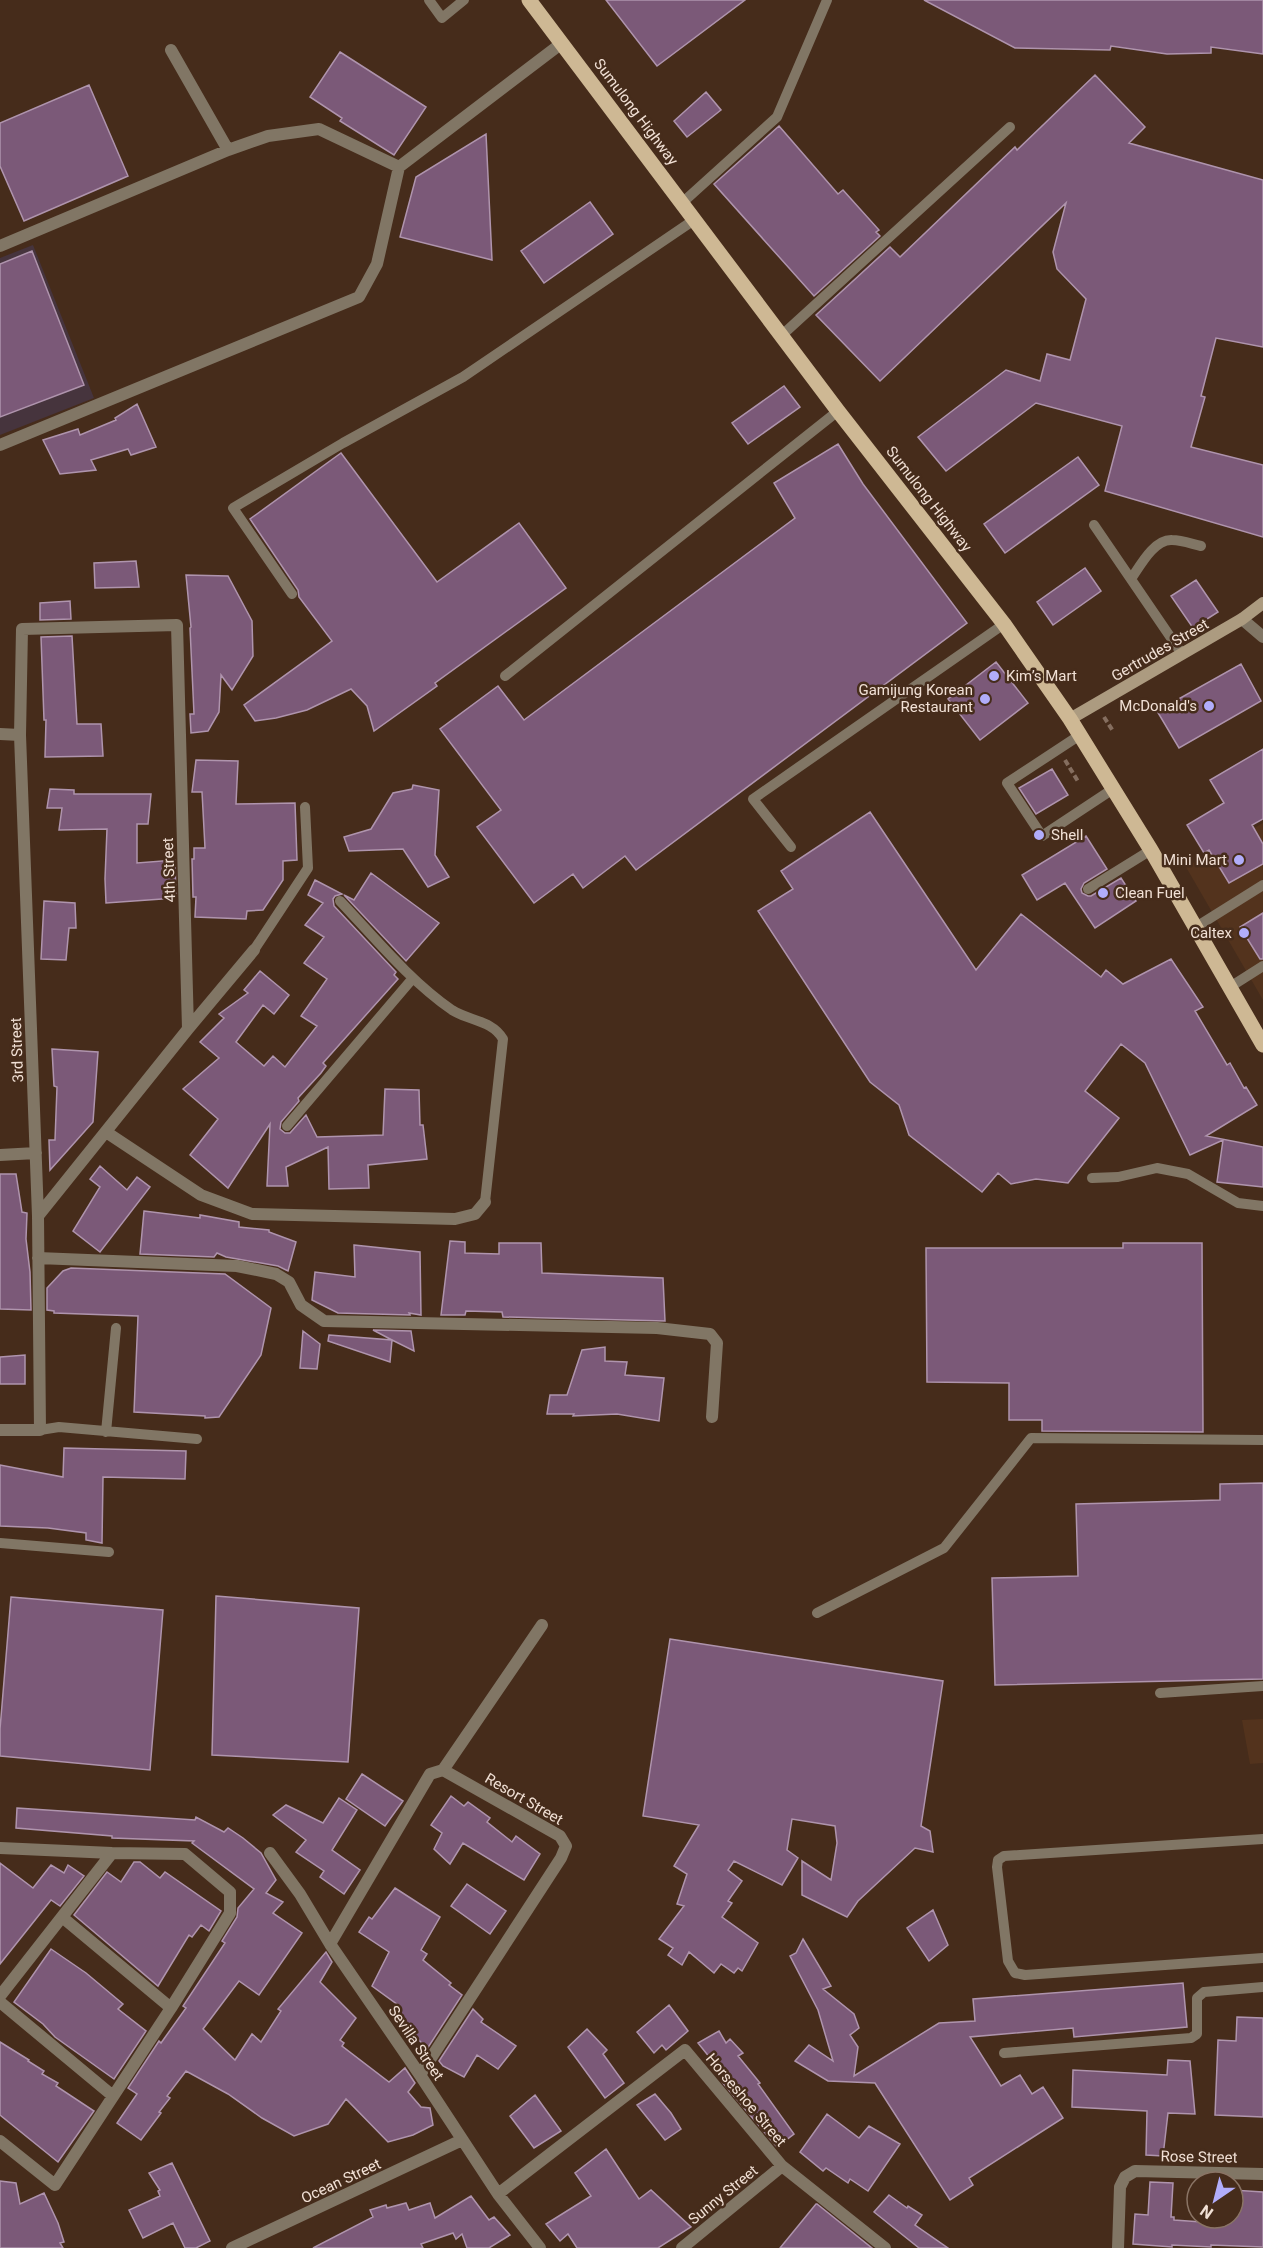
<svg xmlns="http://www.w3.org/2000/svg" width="1263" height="2248" font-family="Roboto,sans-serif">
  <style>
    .built { fill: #53331d }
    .education { fill: #46343d }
    .building { fill: #7b5978; stroke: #af94ad; stroke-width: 1.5 }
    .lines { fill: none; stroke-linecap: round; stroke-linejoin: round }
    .path { stroke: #856e5f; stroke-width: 4; stroke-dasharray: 6 3; stroke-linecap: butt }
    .lane { stroke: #817665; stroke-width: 10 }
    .street { stroke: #817665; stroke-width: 12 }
    .secondary { stroke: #ac9b80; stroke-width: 12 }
    .primary { stroke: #ceb894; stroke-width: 15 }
    .poi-dot { fill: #b1adfa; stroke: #462c1b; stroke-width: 2 }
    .labels { text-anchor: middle; stroke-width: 5; stroke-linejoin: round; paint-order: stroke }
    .street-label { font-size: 15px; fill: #f1e0d5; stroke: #462c1b }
    .poi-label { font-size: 15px; fill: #f1e0d5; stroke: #462c1b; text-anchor: end }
  </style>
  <rect width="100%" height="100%" fill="#462c1b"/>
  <path class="built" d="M1263,823v177l-77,-133z
    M1263,1719v44l-13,1 -8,-44z"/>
  <path class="education" d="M33,245l61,153 -94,37v-177z"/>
  <path class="building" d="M606,0h139l-88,66z
    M924,0h339v54l-52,-7v6l-44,1 -56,-8 -1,4 -95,-2z
    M340,52l86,55 -32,48 -54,-34 2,-3 -32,-21z
    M1095,75l50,52 -16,16 134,37v167l-47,-9 -15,58 4,1 -14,50 72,18v72l-158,-46 17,-65 -86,-23 -90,68 -28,-34 88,-67 34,11 7,-27 23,6 16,-61 -29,-30 -4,-17 13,-49 -186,178 -64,-66 74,-68 10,10 115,-110 2,3z
    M89,85l39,91 -104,45 -24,-55v-43z
    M706,92l15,18 -34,27 -13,-16z
    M779,126l59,68 5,-4 36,40 -3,2 4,4 -66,60 -100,-112z
    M486,134l6,126 -92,-23 16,-60z
    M590,202l23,32 -69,49 -23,-32z
    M32,251l52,134 -84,32v-153z
    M784,386l16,21 -52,37 -16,-21z
    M137,404l19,43 -25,8 -3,-6 -37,11 5,10 -36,4 -17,-34 35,-11 2,6 36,-15 -1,-2z
    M838,444l25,40 104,139 -331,247 -11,-14 -42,32 -10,-14 -39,29 -57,-76 24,-17 -61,-81 58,-43 26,34 271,-202 -21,-35z
    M341,453l96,129 82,-59 47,65 -131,95 2,3 -63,45 -7,-25 -16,-17 -44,21 -31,8 -21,3 -11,-16 88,-64 -33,-44 -1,-7 -48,-71z
    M1078,457l21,28 -94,68 -21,-29z
    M136,561l3,26 -44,1 -1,-25z
    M1085,568l16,23 -48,34 -16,-23z
    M186,575l42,1 24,45 1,35 -21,34 -11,-15 -2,37 -11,19 -17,2 -1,-19h4l-4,-86 1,-1z
    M1196,580l22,32 -25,16 -22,-32z
    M70,601l1,18 -31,1v-17z
    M72,636l5,88h24l2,32 -58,1 1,-37h-2l-3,-83z
    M996,662l32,41 -48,37 -32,-41z
    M1241,664l20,37 -82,47 -22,-37z
    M1263,749v70l-11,6 11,19v20l-34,19 -20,-33 -5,3 -17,-28 37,-22 -14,-23z
    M196,760l42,1 -2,43 59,-1 2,57 -14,1v19l-20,30 -16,1 -1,8 -51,-2 1,-20h-3l-1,-38h2v-11h11l-3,-56h-10z
    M1052,769l16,26 -32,19 -17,-26z
    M413,785l26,5 -4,65 14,22 -21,10 -25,-38 -54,2 -5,-14 27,-8 22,-36 19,-4z
    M50,789l24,1v4h77l-3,30h-11v39l38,-3 1,38 -70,5 -1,-24 2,-50 -48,1 3,-22h-15z
    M870,812l106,158 45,-56 80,63 5,-7 17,14 48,-25 32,48 -8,4 32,54 3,-2 14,25 2,-1 11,18 -51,31 57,11v40l-46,-5 6,-42 -33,15 -45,-92 -24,-19 -36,47 34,27 -51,65 -32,-4 -25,5 -13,-11 -16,19 -73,-57 -10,-30 -29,-23 -112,-171 35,-22 -12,-18z
    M1086,836l21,33 -23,14 -3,6 1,4 6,3h3l30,-18 15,23 -41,27 -30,-45 -28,17 -15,-25z
    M371,873l68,50 -33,38 -62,-66 10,5z
    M315,880l27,14 -7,2 -2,3 1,7 62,66 -2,3 4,4 -75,84 3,3 -5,7 -23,25 1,3 -18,21 -1,7 5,4h5l16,-18 11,22 66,-2 2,-46 34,1 1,35h3l4,34 -59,6 1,23 -40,1 -1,-42 -42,20 2,19h-21l3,-62 -42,64 -38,-33 28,-36 -35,-30 36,-31 -19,-16 24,-24 -5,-4 29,-21 -4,-3 16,-19 29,24 -15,19 -11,-9 -27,37 28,24 9,-10 12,11 32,-41 -16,-10 26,-37 -23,-16 20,-26 -19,-12 18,-22 -15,-8z
    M44,901l31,2 1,25h-7l-3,32 -25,-1z
    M1263,913v46h-3l-20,-32z
    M52,1049l46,3 -5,70 -43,48 -1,-30h6l2,-53 -3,-1z
    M100,1166l27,24 10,-13 13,10 -50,65 -27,-21 27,-44 -10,-8z
    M0,1174h16l6,38 5,1 -1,26 4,33 1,38 -31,-1z
    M144,1211l56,7v-3l39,7v5l30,3v2l27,10 -8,29 -10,-5 -52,-9 -9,-4 -3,4 -74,-3z
    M450,1241l15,1v11l34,1v-11h42l1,30 121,5 2,43 -162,-4 -1,-5 -36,-1 -1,4h-24z
    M1123,1243h79l1,189 -161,-1v-11h-33v-37l-82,-1 -1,-134h197z
    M354,1245l66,7 1,63 -12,-2 1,2 -72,-2 -26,-13 3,-28 40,5z
    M71,1268l154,6 46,34 -10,47 -42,62 -14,1v-2l-71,-4 4,-96 -84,-3v-2l-7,-1v-22l16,-17z
    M373,1330l38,1 3,20 -22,-11z
    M303,1331l17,13 -3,25 -17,-1z
    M329,1335l63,5 -2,22 -62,-21z
    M605,1347v14l22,1 -2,13 39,3 -5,43 -42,-7 -44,2 1,-2h-27l3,-19h17l15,-45z
    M25,1355v29h-25v-27z
    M64,1448l122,3 -1,28 -82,-2 -1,66 -16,-3v-7l-38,-5 -48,-2v-61l63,12z
    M1263,1483v196l-268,6 -3,-107 86,-2 -2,-72 144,-4v-16z
    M216,1596l143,12 -11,154 -136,-7z
    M11,1597l152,13 -13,160 -150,-14v-27z
    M670,1639l273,42 -22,145 9,5 3,21 -18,-4 -57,53 -11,16 -45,-22v-34l29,19 6,-37 -2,-17 -43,-7 -5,31 11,8 -16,27 -48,-24 -6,9 14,11 -14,20 4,2 -10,14 36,26 -16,28 -4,-3 -4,5 -13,-9 -7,9 -25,-21 -7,13 -14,-10 5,-7 -14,-9 25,-33 -7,-2 10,-30 -13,-8 25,-41 -56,-9z
    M362,1774l41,27 -18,25 -39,-27z
    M451,1796l13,10 4,-4 22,16 -3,4 25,20 4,-6 24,18 -16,26 -61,-37 -13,21 -16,-15 8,-16 -11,-8z
    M339,1798l18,12 -25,40 28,20 -16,24 -24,-17 4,-6 -28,-19 10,-12 -33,-25 13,-10 37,18z
    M17,1808l178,12 1,-3 28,15 4,-4 15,10 18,15 15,27 -10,13 17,9 -10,11 29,20 -43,62 -20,-14 -36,48 32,31 17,-26 9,8 20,-31 -3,-2 48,-57 6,10 -12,20 36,36 -16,22 4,3 -2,3 47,36 16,-14 10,15 -7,9 13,15 9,1 3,17 -20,10 -25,7 -42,-43 -18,25 -34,12 -32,-18 -34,-24 -42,-23 -19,25 3,2 -11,14 2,1 -20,27 -24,-17 20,-29 -9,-6 31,-47 2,2 25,-35 -3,-2 42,-63 -3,-2 15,-24 1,-9 16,-19 -62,-46 2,-2 -82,-3v-2l-96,-8z
    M134,1862h6l20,16 5,-6 56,39 -12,20 -8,-6 -9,12 -3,-2 -31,51 -84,-71 33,-43 14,10z
    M0,1863l33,25 18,-23 13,8 4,-8 16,11 -24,30 -9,-6 -51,64z
    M467,1884l39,27 -16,23 -39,-28z
    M395,1888l45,29 -19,33 6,4 -4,6 28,23 -2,2 13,10 -35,54 -34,-38 5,-6 -26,-19 17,-34 -30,-20 10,-15 3,2z
    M933,1910l15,35 -19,16 -22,-33z
    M803,1939l28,47 -8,3 31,25 5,14 -9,7 8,12 -4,29 85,-53 36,-2 -2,-22 210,-16 4,44 -113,10 -1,-9 -103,9 31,49 19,-11 12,19 11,-7 20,31 -94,60 4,7 -23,15 -75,-117 -47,-2 -33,-20 14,-16 24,16 -15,-51 -28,-54 6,-3z
    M51,1949l35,24 37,31 -5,5 28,22 -32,48 -59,-42 -12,-13 -29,-22z
    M669,2005l19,26 -22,19 -4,-5 -8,8 -17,-21z
    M473,2009l10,10 -2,3 35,24 -18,23 -21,-14 -13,22 -21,-11 -4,-5z
    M1237,2017l26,1v99l-48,-2 3,-75 18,1z
    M587,2029l20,21 -4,4 21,29 -19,15 -37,-51z
    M719,2031l7,12 4,-4 13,14 -5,3 22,27 -2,1 36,50 -17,13 -55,-65 5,-3 -29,-36z
    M0,2042l29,18 -1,1 16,10 -2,3 16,9 -2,3 38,25 -36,51 -58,-47z
    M1168,2060l22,1 5,53 -27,-1 -5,43 -17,-1 1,-44 -75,-4 1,-37 94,5z
    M655,2094l16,19 10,16 -16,11 -28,-35z
    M535,2095l26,36 -27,17 -24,-32z
    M827,2114l32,24 10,-12 31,18 -32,47 -18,-12 -2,4 -22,-15 -3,3 -23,-19z
    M606,2149l33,50 12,-9 40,37 -33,21h-81l-9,-14 -8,7 -14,-17 45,-28 -16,-23z
    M172,2163l38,78 -14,7h-11l-12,-25 -30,15 -14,-28 31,-14 -2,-5 2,-1 -11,-17z
    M0,2181l16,2 4,21 24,-11 14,30 6,19 -4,1 3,5h-63z
    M1150,2182l23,1 -2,34h3v3l42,3 1,-5h16v-28l30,2v55l-52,-2v2l-39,-2v2l-39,-3 2,-30 13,1z
    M889,2195l18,13 1,-2 14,9 -7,10 33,23h-29l-45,-36z
    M471,2196l18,24 5,-3 16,18 -21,13h-22l-5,-14 -6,5 -3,-6 -32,11 2,4h-110l60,-31 -3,-7 16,-5 1,3 19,-5 3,7 21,-7 5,15z
    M816,2204h1l55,44h-92z"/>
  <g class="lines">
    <path class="path" d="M1104,717l9,14
      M1065,760l14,23"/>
    <path class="lane" d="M429,0l13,18 22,-18
      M682,203l95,-86 50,-117
      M781,336l229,-209
      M1094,525l88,129
      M1131,579c9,-13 23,-40 41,-39 10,0 20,4 29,6
      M292,594l-59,-86 110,-65 120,-66 231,-157
      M505,676l333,-265
      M1080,735l-73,48 35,53 71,-47
      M791,847l-38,-48 251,-175
      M1088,889l63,-39
      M340,901c35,37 70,80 112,109 17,11 40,10 51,29l-18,163
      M1196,927l67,-42
      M254,950l54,-82 -3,-61
      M1230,987l33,-21
      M287,1126l126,-148
      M1092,1178l26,-1 39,-9 31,6 50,29 25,3
      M40,1430l19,-3 138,12
      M106,1432l10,-104
      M0,1543l109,9
      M817,1613l127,-65 87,-110 232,2
      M1160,1693l103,-7
      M1263,1839l-259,17 -6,4 -1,7 11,94 7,12 10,2 238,-17
      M1004,2053l187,-15 6,-4v-36l7,-6 59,-5"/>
    <path class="street" d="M171,50l57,100
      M0,246l228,-96 40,-14 51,-7 80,38
      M0,445l359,-148 18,-33 22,-97 163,-124
      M1242,619l21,18
      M0,734l20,1
      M106,1132l95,63 51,19 203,5 20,-5 10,-12
      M0,1155l36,-2
      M38,1216l150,-187 66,-79
      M38,1258l199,8 39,8 13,8 12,23 23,16 333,7 53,6 7,9 -5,74
      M0,1430h40l-2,-214 -18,-481 2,-106 155,-4 11,404
      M443,1770l99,-145
      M0,1848l112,5 73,1 45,38v21l-59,95 -116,177 -55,-44
      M270,1853l30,41 30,50 90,131 78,119 42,54
      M62,1917l109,91
      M330,1944l100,-170 13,-4 117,66 6,10 -5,12 -141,217
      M0,1996l112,-143
      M0,2002l113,94
      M498,2194l187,-144 97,116 103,82
      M232,2248l230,-108
      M682,2248l100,-82
      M1118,2248l2,-61 5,-10 10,-6 128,3"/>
    <path class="secondary" d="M1070,719l172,-100 21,-16"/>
    <path class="primary" d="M529,0l309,411 166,213 66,95 81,131 112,195"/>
  </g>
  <g class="poi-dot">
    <circle cx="994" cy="676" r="6"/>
    <circle cx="985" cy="699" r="6"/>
    <circle cx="1209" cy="706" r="6"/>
    <circle cx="1039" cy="835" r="6"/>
    <circle cx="1239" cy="860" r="6"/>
    <circle cx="1103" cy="893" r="6"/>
    <circle cx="1244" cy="933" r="6"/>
  </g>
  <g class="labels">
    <g class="street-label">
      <text transform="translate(636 112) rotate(53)" y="5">Sumulong Highway</text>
      <text transform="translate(929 499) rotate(52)" y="5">Sumulong Highway</text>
      <text transform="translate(1160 650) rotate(-30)" y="5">Gertrudes Street</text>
      <text transform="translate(169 870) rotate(-92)" y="5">4th Street</text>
      <text transform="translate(17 1050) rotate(-92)" y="5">3rd Street</text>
      <text transform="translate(524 1799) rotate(30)" y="5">Resort Street</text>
      <text transform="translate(416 2043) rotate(56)" y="5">Sevilla Street</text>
      <text transform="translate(746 2100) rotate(50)" y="5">Horseshoe Street</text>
      <text transform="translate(1199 2157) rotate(1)" y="5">Rose Street</text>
      <text transform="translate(341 2181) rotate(-25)" y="5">Ocean Street</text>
      <text transform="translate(723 2195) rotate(-39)" y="5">Sunny Street</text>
    </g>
    <g class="poi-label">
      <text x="1006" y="681" text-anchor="start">Kim’s Mart</text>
      <text x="973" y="695">Gamijung Korean<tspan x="973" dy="17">Restaurant</tspan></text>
      <text x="1197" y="711">McDonald's</text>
      <text x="1051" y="840" text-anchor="start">Shell</text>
      <text x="1227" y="865">Mini Mart</text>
      <text x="1115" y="898" text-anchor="start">Clean Fuel</text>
      <text x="1232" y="938">Caltex</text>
    </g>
  </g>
  <g transform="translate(1215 2200) rotate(215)"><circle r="28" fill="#462c1b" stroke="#8a7465" stroke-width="1.5"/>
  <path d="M0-4.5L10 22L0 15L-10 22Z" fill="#b1adfa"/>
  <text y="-9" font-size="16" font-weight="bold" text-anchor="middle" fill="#f1e0d5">N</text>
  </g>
</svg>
